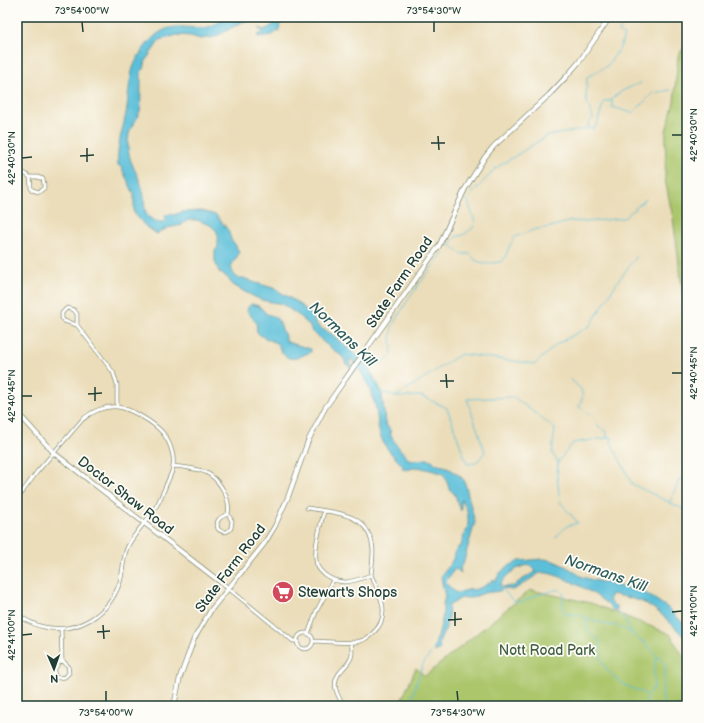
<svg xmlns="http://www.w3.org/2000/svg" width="704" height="723" font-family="'Balsamiq Sans',sans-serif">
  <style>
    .green { fill: #acc66c; stroke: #668250 }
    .water { fill: #5bbfd9; stroke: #3d7e86; fill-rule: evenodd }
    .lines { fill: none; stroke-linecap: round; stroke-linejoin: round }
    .stream { stroke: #5bbfd9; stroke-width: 1 }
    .street-casing { stroke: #858d76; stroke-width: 4.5 }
    .secondary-casing { stroke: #858d76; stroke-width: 5.5 }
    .street { stroke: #fff; stroke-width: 3 }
    .secondary { stroke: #fff; stroke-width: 4 }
    .ticks { fill: none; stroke: #1f3d34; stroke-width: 1.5 }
    .labels { text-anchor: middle; stroke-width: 3.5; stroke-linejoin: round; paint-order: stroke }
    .street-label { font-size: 14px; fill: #1f3d34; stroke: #fdfcf7 }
    .poi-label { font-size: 14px; fill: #1f3d34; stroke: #fdfcf7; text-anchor: start }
    .park-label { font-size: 14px; fill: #425f42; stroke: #fdfcf7 }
    .water-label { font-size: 15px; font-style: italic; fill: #2e5e5d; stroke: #fdfcf7 }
    .neatline { fill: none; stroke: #1f3d34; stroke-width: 1.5 }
    .ticks-label { font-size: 10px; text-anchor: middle; fill: #1f3d34 }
  </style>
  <rect width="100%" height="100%" fill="#fdfcf7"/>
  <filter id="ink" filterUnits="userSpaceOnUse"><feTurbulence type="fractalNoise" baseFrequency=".025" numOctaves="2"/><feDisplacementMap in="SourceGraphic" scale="8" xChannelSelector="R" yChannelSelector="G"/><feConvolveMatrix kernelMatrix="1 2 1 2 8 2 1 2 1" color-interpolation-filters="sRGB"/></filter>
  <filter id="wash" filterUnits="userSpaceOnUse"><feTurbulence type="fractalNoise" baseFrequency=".012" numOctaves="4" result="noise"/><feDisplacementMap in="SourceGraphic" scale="16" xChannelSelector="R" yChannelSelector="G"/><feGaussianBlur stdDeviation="0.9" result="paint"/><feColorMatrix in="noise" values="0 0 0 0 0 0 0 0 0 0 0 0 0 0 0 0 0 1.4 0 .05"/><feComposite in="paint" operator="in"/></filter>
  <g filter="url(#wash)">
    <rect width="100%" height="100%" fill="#ebddb9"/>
    <path class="green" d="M687,43v282l-14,-107 -8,-38 1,-49 8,-29 4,-46z
      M530,590l61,13 79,31 17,29v43h-268l-17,-7 14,-31 9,8z"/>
    <path class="water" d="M226,17h38l-7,3h-7l-8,2 -27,15 -15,2 -9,-3 -14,-1 -17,5 -14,20 -2,9 -3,2c0,3 0,37 -1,40 -6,14 -12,17 -12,34 0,18 11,29 15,46 2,7 0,17 4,24 4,5 10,7 16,7l3,-3 -1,-4 5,-1 3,1 10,-3 18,-1 15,4 12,15 4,12 3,2 4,8c-3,11 -14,12 -2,26h7l9,4 20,6 22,13 16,13 4,8 4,5 14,8 17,15 14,11 16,27 2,7 3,28 5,7 1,6 5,8 12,15 6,1 13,-1 5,1 4,4 11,3 13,9 4,4 2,7 9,35 -12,42 -3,4 1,5 -5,-4 -2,1 -8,11 1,4c4,2 6,6 10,8l14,-4 2,1c8,-2 15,-5 20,-11l1,2 3,-2 2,-5 8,-7 12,-6 24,-2 8,1 16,7 15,10 7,2 55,13 24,16 19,19v14c-11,-14 -31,-34 -47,-40 -9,-3 -19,-5 -28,-7l-2,1v2l-1,1 1,4 8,6 -2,2h-3c-5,-5 -10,-10 -16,-14 -12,-8 -45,-26 -57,-23l-25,16 -4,1 -8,-2 -3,3 -16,2 -13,5h-10l-9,6 -4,1 1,13 -3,6v4l-7,14 1,7 -5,3 -1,-5 5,-14 4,-18v-11l2,-7 -4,-20 11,-16 5,-13 4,-2 4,-14 2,-1c2,-11 2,-22 -6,-31v11l-6,-16 -6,-7 -4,-11 -3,-4 -24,-6 -12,3 -4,-2 1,-2c-9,-10 -18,-17 -22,-29 -4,-9 -3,-19 -5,-28 -3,-13 -15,-46 -28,-50l6,13 -8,-8 -3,-7 -20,-15 -5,-6 -6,-4 -3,-7 -11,-10 -16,-11 -21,-4 -16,-8 -12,-7 -6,-8 -8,-5 -4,-11v-10l3,-4v-12l-2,-5 -6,-5 -13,-5h-9l-3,2 -3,3 -15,3 -10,6 -11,-7 -12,-14v-19l-13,-27 -3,-2c-2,-20 6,-38 9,-57 1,-12 3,-36 8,-45 5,-11 17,-27 27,-32 12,-7 26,-3 39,-3 9,0 18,-6 25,-11zM527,565h3l6,6 -19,12 -2,3 -14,1 -1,-1c4,-11 16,-18 27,-21z
      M277,22l3,2 -1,7 -10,5 -11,1 -1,-2 6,-2 -4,-5 6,2z
      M251,304l8,2 8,8 8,3 4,4 8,21 24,7v3c-12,4 -20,13 -30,-1 -2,-3 -2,-6 -5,-8 -7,-4 -14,-5 -19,-11l-1,-10 -9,-11 1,-4z"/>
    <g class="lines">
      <path class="stream" d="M273,17l3,2 1,3
        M611,100c8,-9 19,-13 30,-17
        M588,125l4,5 5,-6 7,-23h8v6l21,6 20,-20 18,-3
        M449,245l6,-8 8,-2 10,-7 2,-6 -8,-23 29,-31 51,-32 40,-7 1,-5 5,-5 -7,-20 1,-22 20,-11 13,-18 4,-13 -5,-2 6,-16
        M450,245l12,9h8l5,6 9,4 16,-2 5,-4 4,-11 6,-10 21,-8 11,-1 24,-7 15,1 38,-4 22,-19
        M369,371l23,-16 -1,-17 1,-12 19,-31 32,-42
        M570,379c12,11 16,12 9,28l17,11 1,7 10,7v5
        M381,394l5,-1 10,4 25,-1 26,12 20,56 9,-1 9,-11 -18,-53 47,-2 41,32 -3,24 6,9 -1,14 3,26 18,21 -11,3 -11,11
        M395,397l66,-43 74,10 22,-20 33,-18 28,-45 19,-25
        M558,462l15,-19 39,-6 -1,5 21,42 55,27
        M670,502l10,-24 7,-2
        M503,590l9,10 8,3 14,-7 25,-7 5,5 -2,13 3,7 16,1 5,3c1,14 2,14 13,22 1,5 0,10 1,15 3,15 18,27 31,33 7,3 12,4 17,8l-3,10
        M616,610l8,8 8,15
        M586,618l23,7 9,1 10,5 13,10 3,1 22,23 -4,28 2,13
        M648,695l6,-8v-20l3,-10
        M414,706l-3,-6 12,-36 11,-15"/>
    </g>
  </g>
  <g filter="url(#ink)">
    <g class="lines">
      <g class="street-casing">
        <path id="street" d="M17,170l7,3 6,4
          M30,177h7l6,2 1,5v4l-5,4 -7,-2 -1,-2z
          M67,308l7,2 3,4v11l-13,-4 -2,-3v-5z
          M77,325l36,47 4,12v22
          M173,466c11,1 22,2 32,6 15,7 26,27 23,42
          M17,499l20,-27 45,-52c9,-8 23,-15 36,-13 13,2 35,15 44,25 7,8 13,23 11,34 0,5 -4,12 -6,17 -3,7 -6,15 -10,22 -8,14 -20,25 -28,39 -7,11 -5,26 -9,38 -11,33 -43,52 -76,45 -10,-2 -19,-7 -27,-13
          M307,508c29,5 63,4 66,42 0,8 -1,17 -2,25 -17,6 -29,12 -46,0 -5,-4 -9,-9 -9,-15 -2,-16 5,-34 8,-49
          M228,514l4,7 -1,7c-3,5 -9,5 -13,1 -3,-9 2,-12 10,-15z
          M228,588l65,53h5
          M61,629l1,31
          M297 641a8 8 0 1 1 16 0a8 8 0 1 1-16 0Z
          M308,634l8,-22 17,-32
          M313,641c14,0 34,4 47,0 5,-1 10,-5 13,-8 19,-17 7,-39 -2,-58
          M62,660l6,6 1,7 -4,4 -7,1 -3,-2 -1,-5 4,-7z
          M344,706c-7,-11 -14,-23 -3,-35 3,-4 8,-8 10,-13 2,-5 1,-11 0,-16"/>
      </g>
      <g class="secondary-casing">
        <path id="secondary" d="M17,412l37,41 174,135
          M174,706l6,-29 14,-38 17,-29 53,-66 11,-18 13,-29 20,-56 17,-33 114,-162 26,-57 20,-32 9,-11 55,-51 17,-18 13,-15 31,-45"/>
      </g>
      <use href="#street" class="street"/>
      <use href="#secondary" class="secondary"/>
    </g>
  </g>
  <path class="ticks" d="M82,22l1,10M434,22v10M672,135h10M438,136l1,14M431,143h14M87,148v14M80,156l14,-1M22,158l10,-1M672,373h10M446,374l1,14M440,381h14M95,387v14M88,394l14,-1M22,396h10M455,612v14M672,612l10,-1M448,620l14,-1M103,625l1,14M97,632l13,-1M22,635l10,-1M106,691v10M457,691l1,10"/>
  <defs>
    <g id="supermarket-disc" transform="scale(1.15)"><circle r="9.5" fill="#d1495b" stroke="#fdfcf7"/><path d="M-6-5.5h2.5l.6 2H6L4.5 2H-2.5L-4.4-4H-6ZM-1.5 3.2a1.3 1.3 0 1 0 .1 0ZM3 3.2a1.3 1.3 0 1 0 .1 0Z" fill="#fff"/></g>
  </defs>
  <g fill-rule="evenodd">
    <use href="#supermarket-disc" x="283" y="592"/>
  </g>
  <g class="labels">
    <g class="street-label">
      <text transform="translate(399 282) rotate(-56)" y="5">State Farm Road</text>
      <text transform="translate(126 495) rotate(38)" y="5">Doctor Shaw Road</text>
      <text transform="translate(230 568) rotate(-53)" y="5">State Farm Road</text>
    </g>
    <g class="poi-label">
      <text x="298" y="597">Stewart's Shops</text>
    </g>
    <g class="park-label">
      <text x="547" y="655">Nott Road Park</text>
    </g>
    <g class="water-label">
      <text transform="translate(343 334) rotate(44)" y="5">Normans Kill</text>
      <text transform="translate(606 573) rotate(19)" y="5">Normans Kill</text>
    </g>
  </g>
  <rect width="704" height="723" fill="none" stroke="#fdfcf7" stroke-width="44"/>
  <g transform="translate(54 669) rotate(178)" stroke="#fdfcf7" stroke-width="3" paint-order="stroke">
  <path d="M0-3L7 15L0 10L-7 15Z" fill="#1f3d34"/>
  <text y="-6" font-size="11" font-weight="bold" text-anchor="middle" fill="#1f3d34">N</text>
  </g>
  <rect x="22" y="22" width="660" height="679" class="neatline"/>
  <g class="ticks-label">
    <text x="82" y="14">73°54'00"W</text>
    <text x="434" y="14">73°54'30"W</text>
    <text transform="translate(693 135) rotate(-90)" y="4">42°40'30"N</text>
    <text transform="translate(11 158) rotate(-90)" y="4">42°40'30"N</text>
    <text transform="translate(693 373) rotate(-90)" y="4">42°40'45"N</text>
    <text transform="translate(11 396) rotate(-90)" y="4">42°40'45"N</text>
    <text transform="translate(693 611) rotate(-90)" y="4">42°41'00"N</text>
    <text transform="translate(11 635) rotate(-90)" y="4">42°41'00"N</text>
    <text x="106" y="716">73°54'00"W</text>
    <text x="458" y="716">73°54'30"W</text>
  </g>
</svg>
